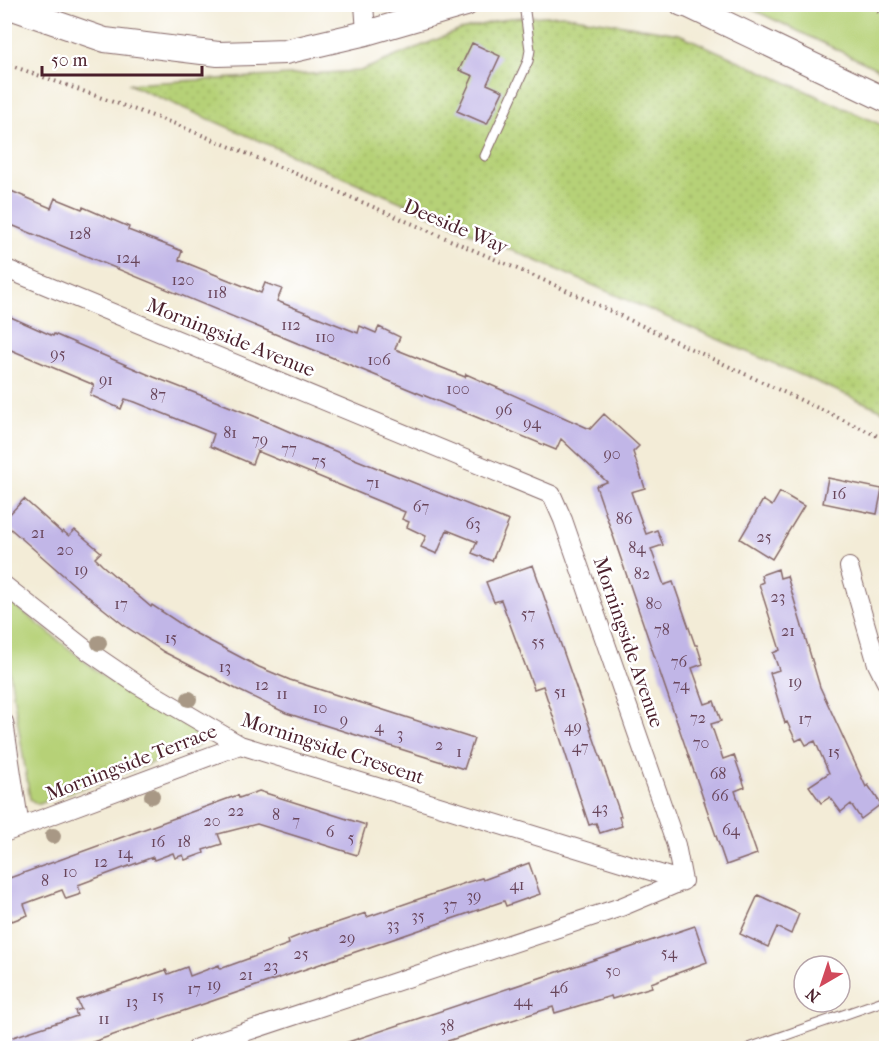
<svg xmlns="http://www.w3.org/2000/svg" width="891" height="1053" font-family="'IM FELL French Canon',serif">
  <style>
    .green { fill: #b6d177; stroke: #807851; stroke-width: 1.5 }
    .park { fill: url(#park-dots); stroke: #807851; stroke-width: 1.5 }
    .building { fill: #c1b6e7 }
    .lines { fill: none; stroke-linecap: round; stroke-linejoin: round }
    .lane-casing { stroke: #856767; stroke-width: 11 }
    .street-casing { stroke: #856767; stroke-width: 20 }
    .secondary-casing { stroke: #856767; stroke-width: 26 }
    .path { stroke: #856767; stroke-width: 4; stroke-dasharray: 1.5 4.5; stroke-linecap: butt }
    .lane { stroke: #fff; stroke-width: 9 }
    .street { stroke: #fff; stroke-width: 18 }
    .secondary { stroke: #fff; stroke-width: 24 }
    .tree { fill: #a89885 }
    .labels { text-anchor: middle; stroke-width: 5; stroke-linejoin: round; paint-order: stroke }
    .number-label { font-size: 16px; fill: #68455a }
    .street-label { font-size: 20px; fill: #4a1f2b; stroke: #fff }
  </style>
  <defs>
    <pattern id="park-dots" width="8" height="8" patternUnits="userSpaceOnUse" patternTransform="scale(1.5)"><rect width="8" height="8" fill="#b6d177"/><path d="M2 2h.1M6 6h.1" fill="none" stroke="#9eb367" stroke-width="1.8" stroke-linecap="round"/></pattern>
  </defs>
  <rect width="100%" height="100%" fill="#fff"/>
  <filter id="ink" filterUnits="userSpaceOnUse"><feTurbulence type="fractalNoise" baseFrequency=".0167" numOctaves="2"/><feDisplacementMap in="SourceGraphic" scale="12" xChannelSelector="R" yChannelSelector="G"/><feConvolveMatrix kernelMatrix="1 2 1 2 8 2 1 2 1" color-interpolation-filters="sRGB"/></filter>
  <filter id="wash" filterUnits="userSpaceOnUse"><feTurbulence type="fractalNoise" baseFrequency=".008" numOctaves="4" result="noise"/><feDisplacementMap in="SourceGraphic" scale="24" xChannelSelector="R" yChannelSelector="G"/><feGaussianBlur stdDeviation="1.35" result="paint"/><feColorMatrix in="noise" values="0 0 0 0 0 0 0 0 0 0 0 0 0 0 0 0 0 1.4 0 .05"/><feComposite in="paint" operator="in"/></filter>
  <g filter="url(#wash)">
    <rect width="100%" height="100%" fill="#f3ecd7"/>
    <path class="green" d="M743,5h143v68z
      M7,599l101,81 92,54 1,8 -4,5 -160,57 -7,-5 -25,-156v-43z"/>
    <path class="park" d="M562,15l117,19 207,93v285l-758,-328 232,-13 100,-41 49,-12z"/>
    <g id="blocks">
      <path class="building" d="M472,43l28,13 -13,28 16,7 -16,33 -30,-13 16,-35 -14,-6z
        M4,188l47,20 4,-10 27,11 1,-2 46,20 -1,3 54,21 -3,9 82,33 4,-10 17,6 -5,12 81,32 2,-7 16,7 3,-6 21,10 -5,12 70,28 1,-3 124,55 14,-15 35,32 -6,6 12,36 -14,4 15,42 11,-4 6,15 -12,4 13,36 9,-3 22,63h2l6,19 -11,4 13,36 9,-3 7,20 -10,3 12,35 11,-4 11,32 -10,4 22,63 -31,11 -130,-379 11,-4 -46,-43 -5,11 -552,-228z
        M4,314l49,22 1,-2 100,43 100,39 61,27 194,78 -17,40 -20,-8 5,-11 -30,-12 -10,24 -16,-7 5,-11 -19,-9 2,-5 -7,-3 3,-7 -148,-61 -5,13 -42,-18 4,-12 -79,-32 -10,-3 -4,10 -31,-14 4,-10 -90,-38z
        M828,478l54,11 -5,25 -54,-11z
        M780,492l24,14 -32,53 -32,-20 23,-39 9,6z
        M24,499l38,34 1,-2 6,5 6,-6 26,22 -6,6 7,7 49,42 1,-2 41,27 66,35 31,13 184,59 -10,30 -178,-56 -50,-24 -72,-37 -39,-26 -45,-36 -76,-67v-3z
        M533,565l88,251 -2,1 3,9 -22,7 -4,-10 -7,2 -46,-139 -9,3 -33,-89 -7,2 -8,-20z
        M778,569l2,9 7,-2 33,111 46,100 2,-2 13,19 -20,15 -10,-15 -10,8 -11,-15 -9,6 -12,-17 20,-13 -14,-32 -9,4 -4,-7 -6,3 -9,-19 -2,1 -15,-50 9,-3 -6,-17 7,-3 -21,-66 4,-2 -2,-7z
        M259,791l107,34 -9,30 -100,-31 -39,10 4,10 -19,6 1,3 -19,7 -2,-5 -8,3 -2,-5 -19,7 -1,-3 -75,28 3,9 -15,5 -4,-9 -38,14 4,11 -16,6 -2,-4 -6,2v-39l234,-85 1,3z
        M529,863l11,31 -34,12 -2,-5 -417,143 -18,4h-65v-8l73,-24 -2,-5 6,-2 -4,-9 89,-30 2,4 19,-7 3,9 29,-11 1,4 69,-25 -1,-4 15,-6 63,-21 1,4 101,-35 14,-4 1,2z
        M758,895l41,19 -8,20 -14,-7 -9,20 -28,-13z
        M695,926l12,36 -56,21 1,4 -40,12 -1,-3 -56,17 -2,-6 -127,41h-87v-3z"/>
    </g>
  </g>
  <g filter="url(#ink)">
    <use href="#blocks" fill-opacity="0" stroke="#856767" stroke-width="1.5"/>
    <g class="lines">
      <g class="lane-casing">
        <path id="lane" d="M485,156l43,-95 2,-11 -6,-46
          M749,1048l137,-48"/>
      </g>
      <g class="street-casing">
        <path id="street" d="M364,4l2,29
          M4,268l548,227 11,25 113,325 7,36 -62,26 -424,141
          M849,567l28,97 9,18
          M4,585l84,66 50,34 102,60 443,136
          M4,722l16,105
          M4,833l236,-88"/>
      </g>
      <g class="secondary-casing">
        <path id="secondary" d="M682,4l7,2 197,94
          M4,5l101,35 113,14 67,-2 81,-19 100,-29"/>
      </g>
      <path class="path" d="M868,4l18,13
        M4,63l171,61 131,54 251,108 329,154"/>
      <use href="#lane" class="lane"/>
      <use href="#street" class="street"/>
      <use href="#secondary" class="secondary"/>
    </g>
    <g class="tree">
      <circle cx="99" cy="643" r="8"/>
      <circle cx="189" cy="699" r="8"/>
      <circle cx="152" cy="796" r="8"/>
      <circle cx="53" cy="836" r="8"/>
    </g>
  </g>
  <g class="labels">
    <g class="number-label">
      <text x="80" y="239">128</text>
      <text x="128" y="263">124</text>
      <text x="183" y="285">120</text>
      <text x="217" y="298">118</text>
      <text x="291" y="330">112</text>
      <text x="325" y="342">110</text>
      <text x="58" y="359">95</text>
      <text x="379" y="365">106</text>
      <text x="106" y="385">91</text>
      <text x="458" y="394">100</text>
      <text x="158" y="400">87</text>
      <text x="504" y="415">96</text>
      <text x="532" y="428">94</text>
      <text x="230" y="438">81</text>
      <text x="260" y="445">79</text>
      <text x="289" y="454">77</text>
      <text x="612" y="459">90</text>
      <text x="319" y="466">75</text>
      <text x="373" y="488">71</text>
      <text x="839" y="499">16</text>
      <text x="421" y="512">67</text>
      <text x="624" y="524">86</text>
      <text x="473" y="529">63</text>
      <text x="38" y="538">21</text>
      <text x="764" y="542">25</text>
      <text x="637" y="553">84</text>
      <text x="65" y="555">20</text>
      <text x="81" y="575">19</text>
      <text x="642" y="579">82</text>
      <text x="778" y="602">23</text>
      <text x="121" y="609">17</text>
      <text x="654" y="609">80</text>
      <text x="528" y="619">57</text>
      <text x="662" y="635">78</text>
      <text x="788" y="636">21</text>
      <text x="171" y="643">15</text>
      <text x="538" y="647">55</text>
      <text x="679" y="667">76</text>
      <text x="225" y="672">13</text>
      <text x="795" y="687">19</text>
      <text x="262" y="690">12</text>
      <text x="681" y="690">74</text>
      <text x="560" y="697">51</text>
      <text x="282" y="699">11</text>
      <text x="320" y="713">10</text>
      <text x="698" y="723">72</text>
      <text x="805" y="724">17</text>
      <text x="344" y="725">9</text>
      <text x="379" y="732">4</text>
      <text x="573" y="732">49</text>
      <text x="400" y="739">3</text>
      <text x="701" y="748">70</text>
      <text x="439" y="750">2</text>
      <text x="580" y="752">47</text>
      <text x="459" y="757">1</text>
      <text x="834" y="757">15</text>
      <text x="718" y="779">68</text>
      <text x="720" y="801">66</text>
      <text x="600" y="813">43</text>
      <text x="236" y="816">22</text>
      <text x="276" y="820">8</text>
      <text x="212" y="826">20</text>
      <text x="296" y="826">7</text>
      <text x="731" y="835">64</text>
      <text x="330" y="837">6</text>
      <text x="351" y="843">5</text>
      <text x="158" y="847">16</text>
      <text x="184" y="847">18</text>
      <text x="125" y="858">14</text>
      <text x="101" y="867">12</text>
      <text x="70" y="877">10</text>
      <text x="45" y="886">8</text>
      <text x="517" y="890">41</text>
      <text x="474" y="901">39</text>
      <text x="450" y="910">37</text>
      <text x="418" y="921">35</text>
      <text x="393" y="930">33</text>
      <text x="347" y="943">29</text>
      <text x="669" y="958">54</text>
      <text x="301" y="959">25</text>
      <text x="271" y="971">23</text>
      <text x="613" y="976">50</text>
      <text x="246" y="980">21</text>
      <text x="214" y="990">19</text>
      <text x="559" y="993">46</text>
      <text x="194" y="994">17</text>
      <text x="158" y="1001">15</text>
      <text x="523" y="1006">44</text>
      <text x="132" y="1007">13</text>
      <text x="104" y="1024">11</text>
      <text x="447" y="1031">38</text>
    </g>
    <g class="street-label">
      <text transform="translate(456 226) rotate(23)" y="7">Deeside Way</text>
      <text transform="translate(231 337) rotate(22)" y="7">Morningside Avenue</text>
      <text transform="translate(629 642) rotate(71)" y="7">Morningside Avenue</text>
      <text transform="translate(333 748) rotate(18)" y="7">Morningside Crescent</text>
      <text transform="translate(131 762) rotate(-21)" y="7">Morningside Terrace</text>
    </g>
  </g>
  <rect width="891" height="1053" fill="none" stroke="#fff" stroke-width="24"/>
  <g transform="translate(822 984) rotate(219)"><circle r="28" fill="#ffffff" stroke="#b7a5aa" stroke-width="1.5"/>
  <path d="M0-4.5L10 22L0 15L-10 22Z" fill="#d1495b"/>
  <text y="-9" font-size="16" font-weight="bold" text-anchor="middle" fill="#4a1f2b">N</text>
  </g>
  <path d="M42 66v9h160v-9" fill="none" stroke="#4a1f2b" stroke-width="3"/>
  <text x="51" y="66" font-size="18" fill="#4a1f2b" stroke="#ffffff" stroke-width="4.5" paint-order="stroke">50 m</text>
</svg>
